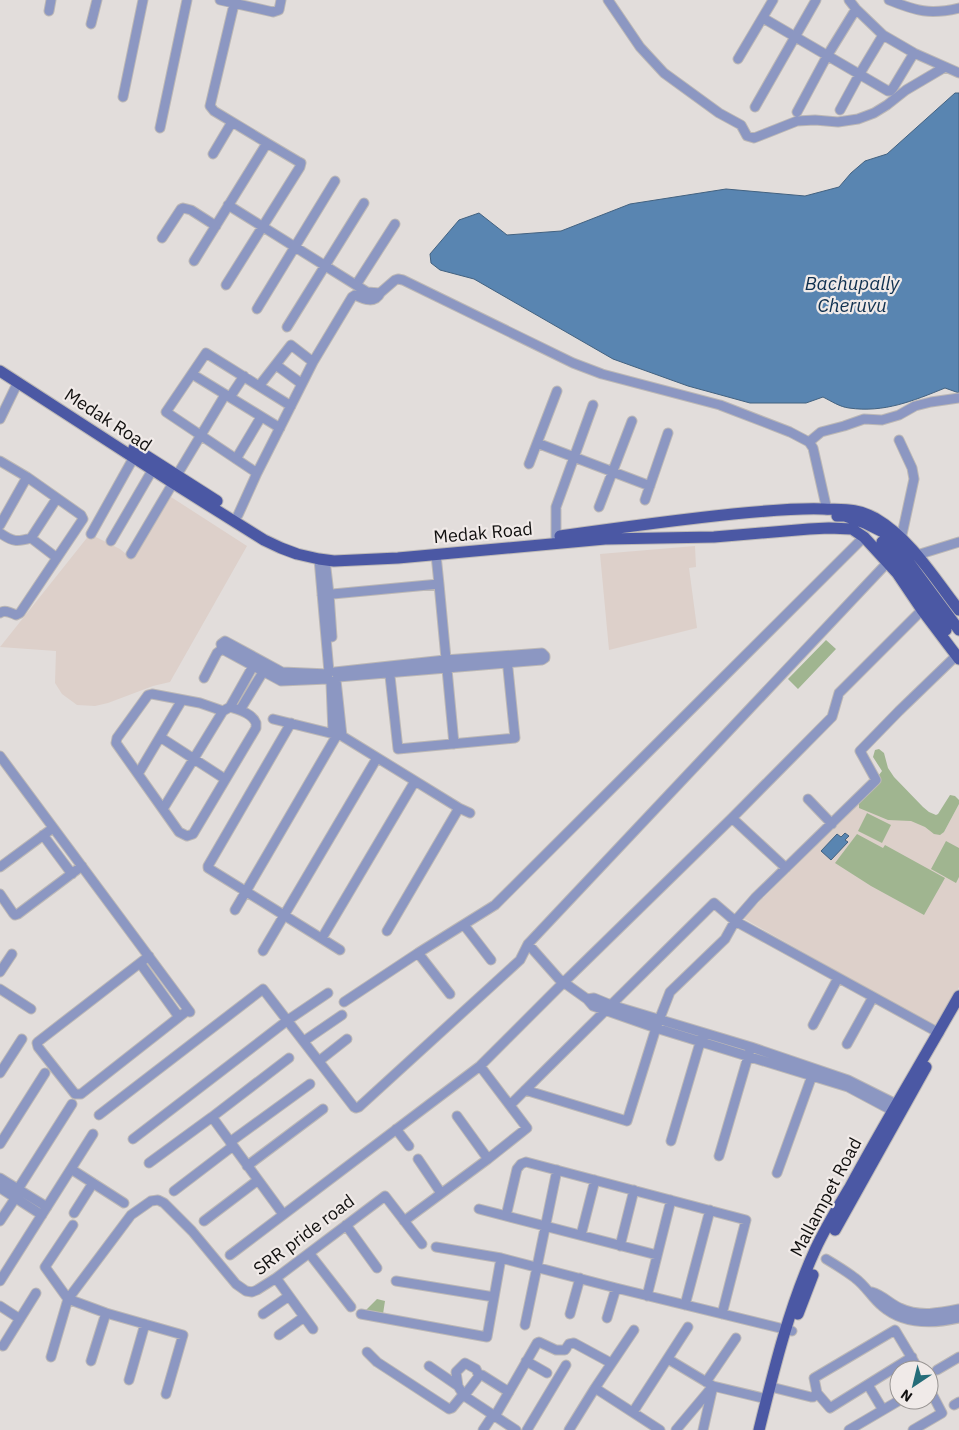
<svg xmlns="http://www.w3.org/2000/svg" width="959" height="1430" font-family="'IBM Plex Sans',sans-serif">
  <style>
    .built { fill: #ddd0ca }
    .green { fill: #a0b590 }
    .water { fill: #5985b1; stroke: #436280 }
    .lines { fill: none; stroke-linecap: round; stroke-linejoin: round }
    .minor-casing { stroke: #bcb8b6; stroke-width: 11 }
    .major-casing { stroke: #bcb8b6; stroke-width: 13 }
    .minor { stroke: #8c97c2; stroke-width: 9 }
    .major { stroke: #4b58a4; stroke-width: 11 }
    .labels { text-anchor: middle; stroke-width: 4.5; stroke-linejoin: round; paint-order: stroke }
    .street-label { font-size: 18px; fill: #11100f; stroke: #f0eae8 }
    .water-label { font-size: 19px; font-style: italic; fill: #0f304f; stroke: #f0eae8 }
  </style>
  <rect width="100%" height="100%" fill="#e2dddb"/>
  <path class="built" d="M171,497l76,49 -77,136 -17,4 -45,17 -13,3 -18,-1 -15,-11 -7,-11 1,-32 -56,-4 90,-113 30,15 12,10z
    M695,546l1,21 -7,1 8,60 -88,22 -9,-96z
    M885,773l59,59 15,-28v183l-22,41 -194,-110 71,-70z"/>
  <path class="green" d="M826,640l10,9 -38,40 -10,-10z
    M879,749l5,4 4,15 6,9 29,30 6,5 7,3 2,-1 12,-19 5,1 4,4v4l-15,28 -4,3 -6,-1 -9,-7 -14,-6 -23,-1 -29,-12v-7l23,-30 -9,-14 2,-7z
    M867,813l24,12 -9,18 -24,-12z
    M857,834l26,14 2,-3 60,33 -21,37 -53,-29 -36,-23z
    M946,841l13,7v29l-3,6 -25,-14z
    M377,1299l8,2 -2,13 -19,-2z"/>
  <path class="water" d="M955,93h4v300l-14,-5c-32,13 -61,25 -96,20 -9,-1 -18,-7 -26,-11l-17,6h-56l-62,-17 -75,-27 -139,-80 -34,-9 -9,-7 -1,-9 29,-34 20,-7 28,22 54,-4 69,-27 96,-15 79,7 34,-9 12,-14 14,-12 22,-7z
    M845,833l4,3 -4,4 3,2 -17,18 -10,-9 16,-17 4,3z"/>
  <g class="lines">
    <g class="minor-casing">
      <path id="minor" d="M220,0l53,12 6,-2 2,-10
        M608,0l32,47 24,26 55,40 22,12 6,11 7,2 43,-17 18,-1 23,2 20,-3 16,-6 13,-8 19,-15 39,-23
        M849,0l7,9 27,26 31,18 45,20
        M889,0c27,11 41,15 70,8
        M49,11l2,-11
        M763,18l125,73h2l3,-3 21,-35
        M91,24l6,-24
        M738,59l35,-59
        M123,97l20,-97
        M755,107l61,-107
        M840,110l19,-35 24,-40
        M797,112l30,-56 29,-47
        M160,128l27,-128
        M213,154l19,-32
        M228,205l139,87 13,1 15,-13 3,-1 5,1 170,83 29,11 118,31 70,27 19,10 4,6 14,62
        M162,238l19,-29 2,-1 8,2 25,16
        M194,261l73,-118 -53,-32 -4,-5 25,-106
        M226,285l74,-118 1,-4 -2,-1 -32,-19
        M356,285l39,-61
        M257,309l78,-128
        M287,327l77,-124
        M276,365l26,19
        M192,374l88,54
        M259,386l32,-41 22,17
        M230,397l14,-21
        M0,419l18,-37
        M899,440l13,28 2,11 -13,60
        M809,442l12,-10 23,-6 20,-7 18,1 17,-5 16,-9 16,-4 28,-4
        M537,443l113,43
        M236,459l25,-42
        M0,461l27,16 -27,48
        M529,464l28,-73
        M257,473l-91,-61 40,-59 85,53
        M177,475l48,-80
        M645,500l23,-67
        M599,507l33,-86
        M238,515l19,-42 56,-111 39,-65 3,-2c10,5 20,9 26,-3
        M0,533c13,9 17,9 31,5l26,20
        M91,534l43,-77
        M556,537v-30l37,-102
        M31,538l26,-40
        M111,541l42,-72
        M131,554l42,-71
        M436,555l3,29
        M917,555l42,-13
        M319,559l10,113
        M325,560l4,34 3,43
        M322,595l117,-11 15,160
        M0,613c5,-4 11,0 16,2l4,-2 63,-94 -2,-4 -54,-38
        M222,649l59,32 47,-2 2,2 3,1 4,-3 1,-3 -1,-3
        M389,667l9,82 117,-11 -8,-79
        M335,672l110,-12 97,-7 3,3v2l-3,2 -204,17
        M204,678l13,-25 5,-4 -1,-5 4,-3 57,31 46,2
        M336,680l6,56
        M331,683l2,50
        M230,707c9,3 22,6 26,16v5l-63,106 -6,2 -8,-4 -63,-89 1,-5 31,-43 4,-1 48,9 23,8 7,-4 27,-48
        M240,710l26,-43
        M273,719l69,17 117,72 11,5
        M291,723l-83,143v2l132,82
        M160,737l65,42
        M0,756l190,256
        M138,774l44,-74
        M808,799l24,25
        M163,809l60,-98
        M732,818l54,50
        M43,835l29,39
        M0,867l53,-39
        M0,894l13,19 2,2 3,-1 64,-48
        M235,910l102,-175
        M464,925l27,35
        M387,931l72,-123
        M322,938l93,-157
        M528,944l31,35 28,20 6,7 63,22 192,59 45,24
        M263,951l114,-193
        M418,953l32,41
        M149,956l-110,85 -2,2 1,4 37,47h6l107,-84
        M140,963l39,54
        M0,972l12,-18
        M0,989l31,20
        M587,999l7,-1 17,7 140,42 97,33 48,24
        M344,1002l74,-49 77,-48 369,-368
        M813,1025l25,-47
        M304,1041l38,-26
        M847,1044l26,-47
        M319,1061l28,-22
        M0,1073l22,-34
        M525,1090l102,31 29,-93 14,-36 55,-53 10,-18 20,-23 121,-118 -16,-29 39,-40 58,-56
        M510,1105l204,-202 21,18 204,112
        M99,1115l164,-126 91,118 2,1 3,-1 161,-147 8,-16 359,-381
        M457,1116l31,43
        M212,1117l71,97
        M396,1129l13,17
        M133,1139l155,-119 40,-27
        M671,1141l31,-105
        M230,1142l80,-58
        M0,1144l45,-71
        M719,1156l31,-106
        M418,1159l23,34
        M149,1163l63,-46 77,-59
        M247,1166l76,-57
        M71,1169l53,34
        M777,1173l36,-100
        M0,1178l47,29
        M0,1188l42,27
        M18,1189l54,-85
        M174,1191l59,-45
        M479,1209l178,46
        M74,1213l19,-30
        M506,1216l11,-47 4,-5 5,-2 220,58 -24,94
        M0,1221l16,-24
        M204,1221l54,-41
        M404,1221l84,-62 39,-31 -47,-62
        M346,1225l31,43
        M581,1235l14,-55
        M620,1246l14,-56
        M436,1247l65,11 115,30 176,43
        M309,1253l42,54
        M230,1255l250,-189 83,-83 169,-165 100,-101 7,-24 83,-83
        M826,1259c10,6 20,12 29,19 11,8 17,20 27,28 22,19 51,18 77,12
        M276,1278l37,51
        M0,1281l93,-147
        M396,1281l98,16
        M872,1292c11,3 18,12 28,16 19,9 40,5 59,1
        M647,1296l24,-96
        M685,1305l25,-95
        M0,1306l20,13
        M263,1314l26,-18
        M361,1314l126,23 14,-79
        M570,1314l10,-36
        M607,1318l9,-30
        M525,1325l32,-155
        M279,1335l25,-18
        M3,1346l33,-53
        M367,1352l10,10 72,47 3,-1 9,-11h5l50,33
        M51,1357l17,-58 -23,-32 28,-42
        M668,1359l45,27 -37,44
        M91,1361l15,-48
        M526,1361l21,12
        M429,1366l29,20 6,10 15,-20 3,-1 27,17
        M937,1370l22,-13
        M129,1380l16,-56
        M706,1382l30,-44
        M868,1385l15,25 17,-10
        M458,1386l-2,-14 9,-9 11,6 3,7
        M595,1388l39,-58
        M775,1388l36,9h2l4,-4 -3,-15 81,-48 24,40
        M817,1393l13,15 82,-51
        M166,1394l17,-59 -77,-22 -38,-14 63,-84 20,-14 7,-1 6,3 28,28 44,53 10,7 6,1 5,-2 19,-12 109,-82 37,48
        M954,1405l5,-3
        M633,1412l55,-85
        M495,1416l42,-73 2,-1 17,8h9l4,-6 5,-1 37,20
        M483,1430l10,-15
        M527,1430l39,-65
        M569,1430l26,-42 65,42
        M703,1430l10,-44 54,13
        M849,1430l34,-20
        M913,1430l29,-17 -13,-25"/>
    </g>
    <g class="major-casing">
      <path id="major" d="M0,371l173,112 91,57 17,8 16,6 22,5 15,2 64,-3 207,-19 109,-2 95,-8 20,-1 23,1 12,8 33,36 25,37 37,49
        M134,448l83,53
        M837,516h8l20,7 18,9 19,21 57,77
        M560,536c57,-8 115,-16 173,-22 30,-3 60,-6 90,-5 21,1 33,-1 52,9 36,21 59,60 84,92
        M882,542l19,22 45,66
        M835,1230l91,-163
        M798,1314l15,-39
        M759,1430c15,-61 30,-123 56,-180 10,-22 23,-43 35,-63 35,-65 73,-127 109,-191"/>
    </g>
    <use href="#minor" class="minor"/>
    <use href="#major" class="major"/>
  </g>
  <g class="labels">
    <g class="street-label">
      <text transform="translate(108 420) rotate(33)" y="6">Medak Road</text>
      <text transform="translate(483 533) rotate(-5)" y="6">Medak Road</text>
      <text transform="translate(826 1197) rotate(-62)" y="6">Mallampet Road</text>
      <text transform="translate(304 1235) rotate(-37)" y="6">SRR pride road</text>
    </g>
    <g class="water-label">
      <text x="852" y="290">Bachupally<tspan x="852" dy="22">Cheruvu</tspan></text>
    </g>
  </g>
  <g transform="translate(914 1385) rotate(215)"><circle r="24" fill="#f0eae8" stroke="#979391"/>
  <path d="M0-4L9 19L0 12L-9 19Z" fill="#256d79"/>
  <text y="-8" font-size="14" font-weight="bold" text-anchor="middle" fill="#11100f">N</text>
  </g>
</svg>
